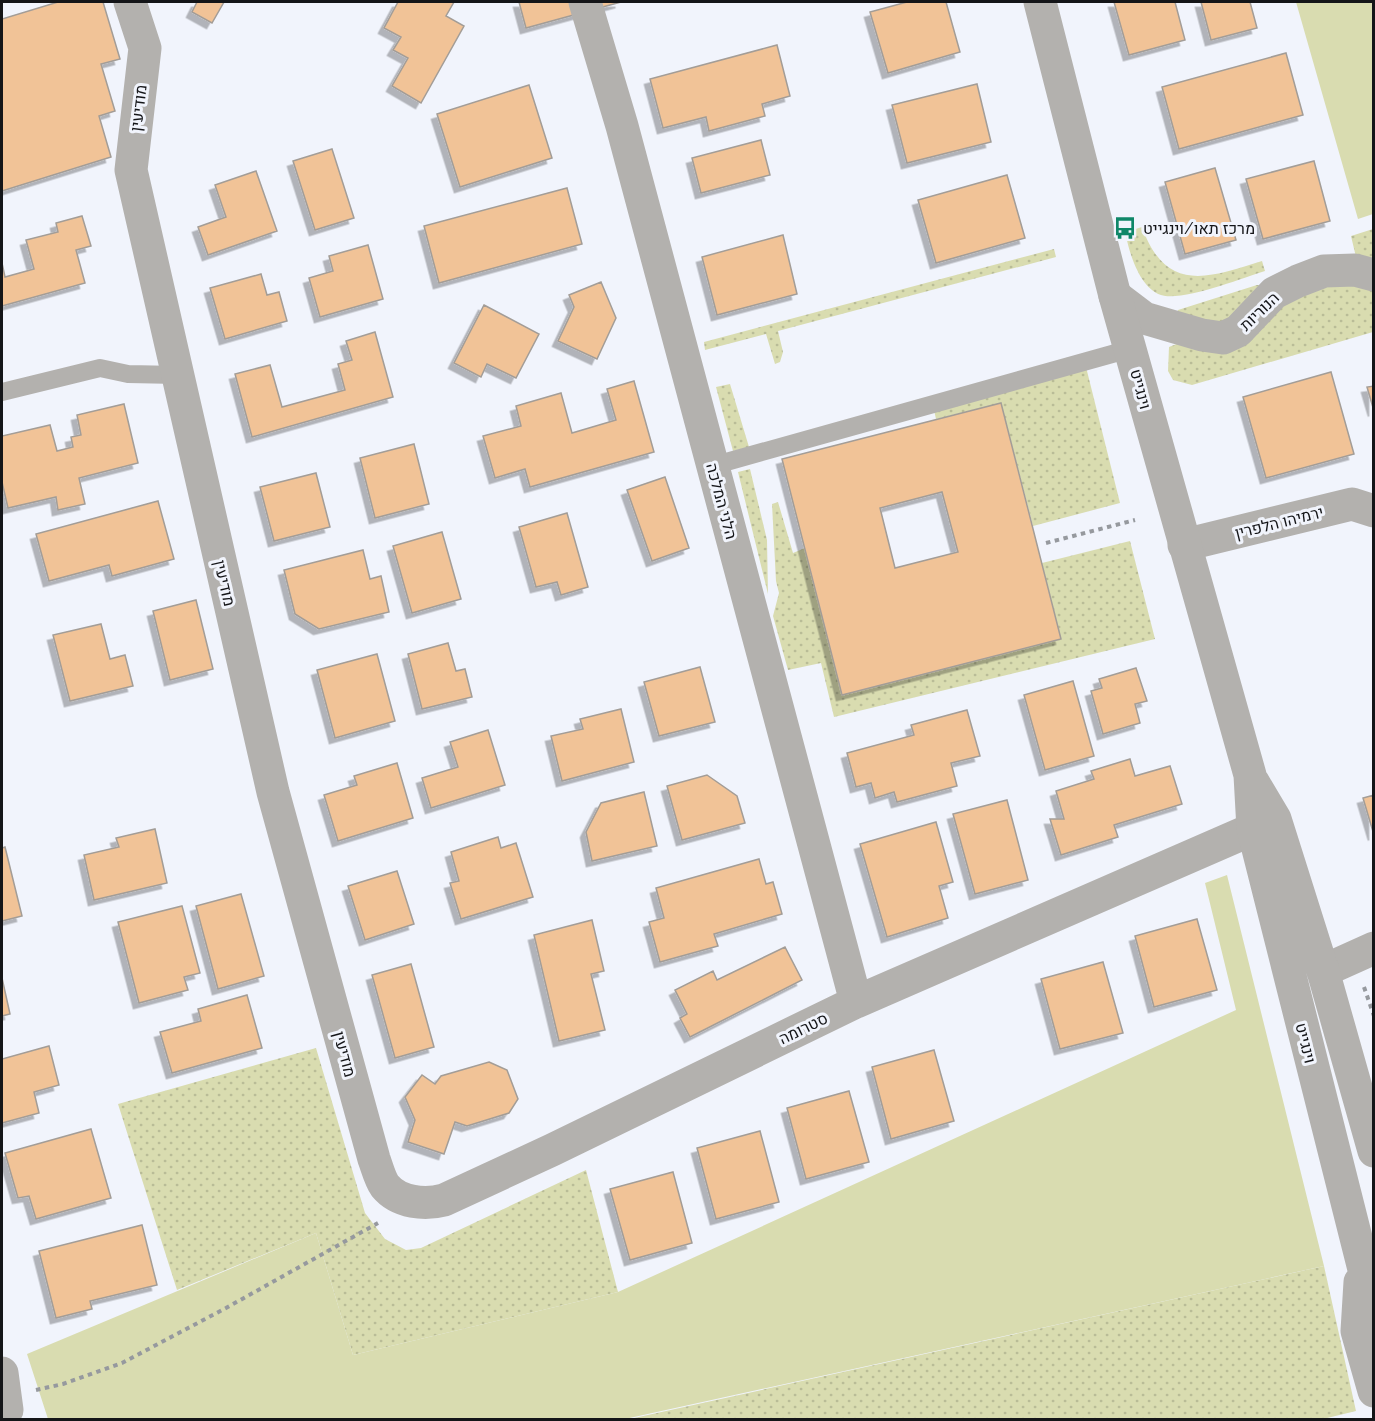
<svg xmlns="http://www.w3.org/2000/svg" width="1375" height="1421" font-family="Raleway,Heebo,sans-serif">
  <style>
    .grass { fill: url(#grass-dots) }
    .park { fill: #d9dcb0 }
    .building { fill: #f1c397; stroke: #a39d97; stroke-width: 1.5; fill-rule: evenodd; filter: url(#shadow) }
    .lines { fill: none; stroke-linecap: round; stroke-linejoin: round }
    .path { stroke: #96999e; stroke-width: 4; stroke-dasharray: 4.5 4.5; stroke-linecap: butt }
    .service { stroke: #b3b1ae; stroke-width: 18 }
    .minor { stroke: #b3b1ae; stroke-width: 33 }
    .tertiary { stroke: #b3b1ae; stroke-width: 33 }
    .labels { text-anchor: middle; stroke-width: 6; stroke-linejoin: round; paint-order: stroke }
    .street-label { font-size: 16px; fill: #141518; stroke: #f1f4fc }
    .poi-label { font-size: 16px; fill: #141518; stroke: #f1f4fc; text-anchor: start }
  </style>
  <defs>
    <pattern id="grass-dots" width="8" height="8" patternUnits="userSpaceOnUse" patternTransform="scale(1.5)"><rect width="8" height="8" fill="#d9dcb0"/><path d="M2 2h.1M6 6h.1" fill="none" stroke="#b9bc97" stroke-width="1.8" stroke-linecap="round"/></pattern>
    <filter id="shadow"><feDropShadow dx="-5.5" dy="5.5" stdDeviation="0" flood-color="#0004"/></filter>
  </defs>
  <rect width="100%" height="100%" fill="#f1f4fc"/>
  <path class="grass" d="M1142,227c24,67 66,51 120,34l3,10c-22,7 -84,31 -104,24 -21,-7 -31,-40 -35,-59l3,-5z
    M1373,229v32l-17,-4 -5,-21z
    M1054,249l2,8 -278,74 5,21 -3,10 -5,2 -9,-30 -61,16 -1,-8z
    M1327,282l46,5v45l-181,53 -19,-5 -5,-9 1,-24 112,-44z
    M1257,285h4l-41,43 -43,-15 1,-3z
    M1086,367l34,136 -87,23 -32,-123 -65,16 -3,-13z
    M730,384l19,63 -16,4 -17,-64z
    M750,469l17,71 1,54 -30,-122z
    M778,502l15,51 12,-5 37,147 219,-56 -19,-76 88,-22 25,98 -321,78 -13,-54 -33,7 -15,-54 6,-23 -3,-12 -4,-77z
    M316,1048l49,165 20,26 21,11 15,-2 165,-78 32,122 -265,63 -37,-122 -139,57 -59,-186z
    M1324,1266l32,145 -37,9h-694z"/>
  <path class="park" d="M1296,2h77v212l-15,5z
    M1227,875l97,391 -699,153h-577l-21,-65 289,-121 37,122 265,-63 618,-282 -31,-127z"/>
  <path class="building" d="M58,2h45l17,57 -19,5 14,47 -16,5 12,41 -109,34v-172z
    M197,2h27l-12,21 -20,-11z
    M398,2h56l-8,14 18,10 -43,77 -29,-17 16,-28 -15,-8 8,-13 -17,-9z
    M519,2h102l-95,26z
    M907,2h39l14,50 -72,21 -18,-61z
    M1114,2h61l10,38 -56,15z
    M1201,2h49l7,26 -46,12z
    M777,45l13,51 -28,8 3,12 -56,15 -3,-14 -43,11 -13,-49z
    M1286,53l17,62 -124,34 -17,-62z
    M977,84l14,58 -84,21 -15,-58z
    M529,85l23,73 -92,29 -23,-73z
    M761,140l9,35 -69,18 -9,-35z
    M332,149l22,69 -39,12 -22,-69z
    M1314,161l16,60 -67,18 -17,-60z
    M1215,168l21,72 -51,14 -20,-72z
    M256,171l21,60 -69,24 -10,-28 28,-10 -11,-32z
    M1007,175l18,63 -89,25 -18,-63z
    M567,188l15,56 -143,39 -15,-57z
    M82,216l9,30 -15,4 9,33 -83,23v-43l3,14 29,-8 -8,-29 32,-8 -2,-9z
    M783,235l14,59 -80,21 -15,-58z
    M368,245l15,54 -63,18 -11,-39 24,-7 -4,-15z
    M261,274l6,21 12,-3 8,29 -62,18 -15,-51z
    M601,282l15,36 -19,41 -39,-18 16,-34 -5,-12z
    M484,305l55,29 -23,44 -29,-14 -6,13 -27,-14z
    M375,332l18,65 -141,40 -17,-63 35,-9 12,42 63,-17 -7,-26 14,-4 -6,-19z
    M1331,372l23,82 -88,24 -23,-81z
    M634,381l20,71 -124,35 -5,-18 -30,9 -12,-42 38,-10 -5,-20 45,-13 11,40 44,-13 -9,-31z
    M1374,386v25l-7,-24z
    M1001,403l60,236 -219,56 -60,-236zM942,492l16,60 -63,16 -15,-60z
    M124,404l14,59 -59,15 6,26 -27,6 -2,-13 -48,11 -6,-26v-46l48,-11 7,26 16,-4 -2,-10 10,-2 -4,-20z
    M414,444l15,60 -54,14 -15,-60z
    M316,473l14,54 -56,14 -14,-54z
    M665,477l24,71 -37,13 -25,-71z
    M158,501l16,58 -62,17 -3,-11 -60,16 -13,-47z
    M567,513l21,74 -27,8 -4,-13 -21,5 -17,-60z
    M442,532l19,67 -49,14 -19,-67z
    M363,550l7,29 11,-3 8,36 -70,17 -24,-15 -11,-44z
    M196,600l17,69 -43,11 -17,-69z
    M101,624l9,35 15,-4 8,31 -63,15 -17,-66z
    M448,643l8,28 9,-2 7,28 -50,12 -14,-55z
    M377,654l18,67 -60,17 -18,-68z
    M700,667l15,55 -56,14 -15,-54z
    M1136,668l11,33 -12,3 5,19 -37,11 -12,-43 11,-3 -3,-9z
    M1073,681l21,75 -49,14 -21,-75z
    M621,709l13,53 -72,19 -11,-45 32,-7 -3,-10z
    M967,710l13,46 -29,7 6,23 -60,16 -3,-10 -19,6 -4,-15 -15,4 -9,-34 67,-18 -3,-10z
    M488,730l17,55 -74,23 -9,-30 36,-11 -8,-25z
    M1130,759l5,17 35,-10 12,38 -68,21 4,12 -57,18 -11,-36h14l-8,-28 38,-12 -3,-8z
    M397,763l16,55 -75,23 -14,-46 33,-10 -3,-9z
    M707,775l30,21 8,27 -63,17 -15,-54z
    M644,792l13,54 -65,15 -6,-29 15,-29z
    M1374,795v40l-11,-37z
    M1007,800l21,80 -53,14 -22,-80z
    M936,822l17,60 -14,4 9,32 -61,19 -27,-93z
    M155,829l12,54 -73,17 -10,-45 35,-8 -3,-9z
    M498,837l3,11 15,-5 17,54 -72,22 -11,-36 9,-2 -8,-29z
    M5,847l17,69 -20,5v-73z
    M759,859l7,25 7,-2 9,32 -68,20 4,12 -58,16 -11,-40 15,-4 -8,-30z
    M397,871l17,53 -49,16 -17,-54z
    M241,894l23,82 -46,13 -22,-83z
    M182,906l18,67 -16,4 4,13 -49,13 -21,-81z
    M1197,919l20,71 -63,17 -19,-71z
    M592,920l12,51 -13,3 14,56 -46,11 -25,-106z
    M785,947l17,33 -112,57 -10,-19 7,-4 -12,-24 38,-19 4,9z
    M1103,962l20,71 -63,16 -19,-70z
    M411,964l23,83 -39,11 -23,-83z
    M2,978l8,36 -8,2z
    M247,995l15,53 -90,25 -12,-41 41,-11 -3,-12z
    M49,1046l10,39 -25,7 5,21 -37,10v-64z
    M934,1050l20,71 -63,18 -19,-72z
    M489,1062l18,8 11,29 -9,14 -42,13 -12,-4 -11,32 -36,-12 7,-22 -10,-23 17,-22 13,9 6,-8z
    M849,1091l20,71 -63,17 -19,-71z
    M91,1129l20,69 -75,21 -7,-23 -11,2 -13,-45z
    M760,1131l19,71 -63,17 -19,-71z
    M673,1172l19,71 -62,17 -20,-71z
    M142,1225l15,60 -67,16 2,8 -36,9 -17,-67z"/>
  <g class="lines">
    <path class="path" d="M1046,543l89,-23
      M1364,987l10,29
      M36,1390l27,-6 59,-21 104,-55 152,-85"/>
    <path class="service" d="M2,392l98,-24 28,6 50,1
      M712,466l418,-117"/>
    <path class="minor" d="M130,2l15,46 -14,122 142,622 101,367c3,8 6,20 11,27 14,17 40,19 59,14l108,-50 304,-148 397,-173
      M585,2l37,124 234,876
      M1115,296l29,22 58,17 21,3 15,-7 36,-38 24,-12 26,-10 31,-1 19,5
      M1184,545l168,-41 22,7
      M1323,971l51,-23
      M2,1373l5,37 -5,8"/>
    <path class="tertiary" d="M1040,2l75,294 135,479 3,54 121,480
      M1253,782l22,37 48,152 51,180
      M1360,1282l-3,49 17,60"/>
  </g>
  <defs>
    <g id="bus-bare" transform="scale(1.8)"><path d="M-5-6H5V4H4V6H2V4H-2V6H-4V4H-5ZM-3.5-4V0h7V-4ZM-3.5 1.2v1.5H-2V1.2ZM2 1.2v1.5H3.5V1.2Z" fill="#0f8768" stroke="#f1f4fc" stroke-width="2.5" paint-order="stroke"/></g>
  </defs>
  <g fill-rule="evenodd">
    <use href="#bus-bare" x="1125" y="228"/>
  </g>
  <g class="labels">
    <g class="street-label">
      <text transform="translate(138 108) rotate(-83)" y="6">מודיעין</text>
      <text transform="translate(1259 311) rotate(-44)" y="6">הנוריות</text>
      <text transform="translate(1141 389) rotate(75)" y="6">וינגייט</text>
      <text transform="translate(722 501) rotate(75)" y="6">הלני המלכה</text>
      <text transform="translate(1279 522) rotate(-14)" y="6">ירמיהו הלפרין</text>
      <text transform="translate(225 583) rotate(77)" y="6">מודיעין</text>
      <text transform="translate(803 1028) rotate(-26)" y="6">סטרומה</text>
      <text transform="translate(1306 1043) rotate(76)" y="6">וינגייט</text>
      <text transform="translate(345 1054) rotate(75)" y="6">מודיעין</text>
    </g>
    <g class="poi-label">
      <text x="1143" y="234">מרכז תאו/וינגייט</text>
    </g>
  </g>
  <rect width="1375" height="1421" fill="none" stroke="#141518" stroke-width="6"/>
</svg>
